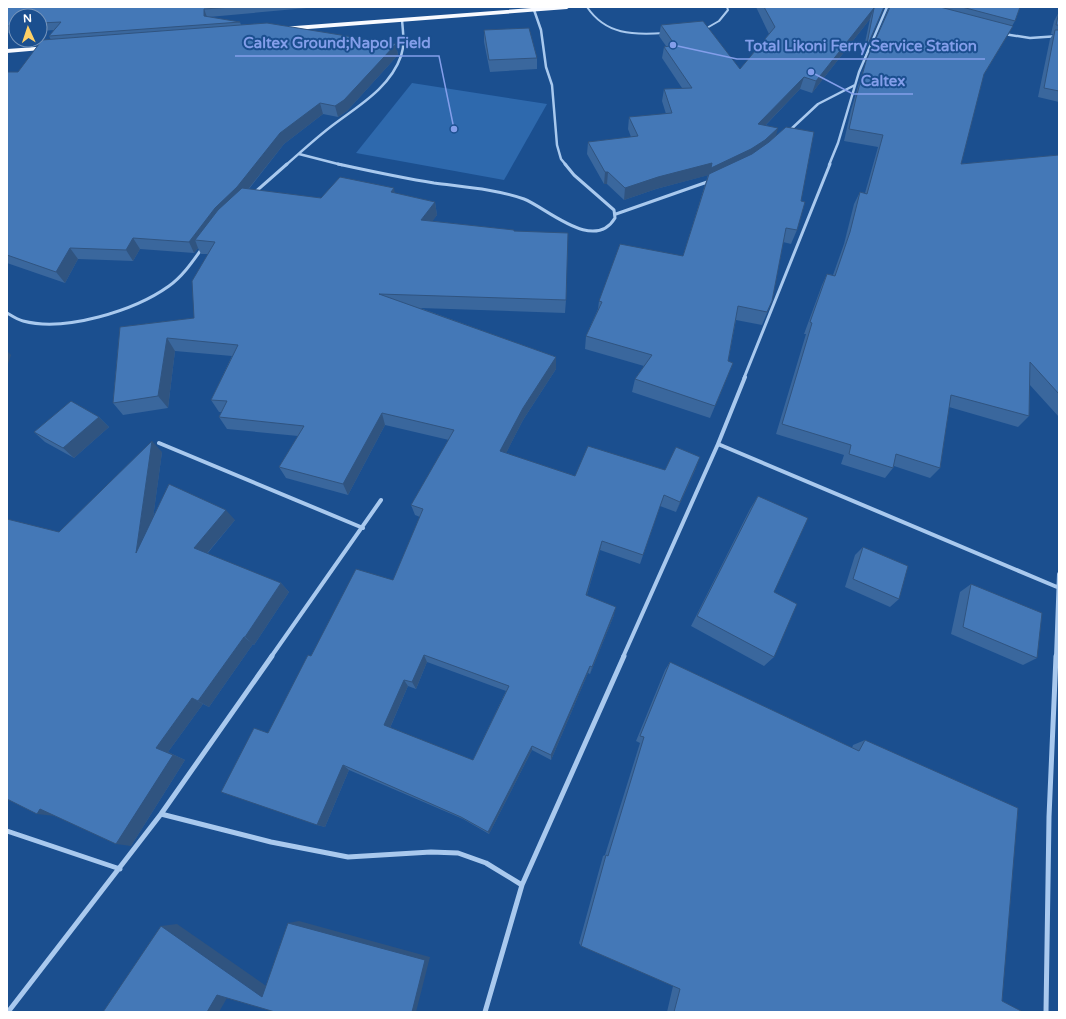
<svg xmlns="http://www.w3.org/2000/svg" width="1066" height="1019" font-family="'Varela Round',sans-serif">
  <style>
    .green { fill: #2e69ad }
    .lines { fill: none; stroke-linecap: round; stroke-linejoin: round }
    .service { stroke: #a9c9ee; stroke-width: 2 }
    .minor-far3 { stroke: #a9c9ee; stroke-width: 2.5 }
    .minor-far2 { stroke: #a9c9ee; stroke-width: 3 }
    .minor-far1 { stroke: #a9c9ee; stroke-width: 4 }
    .minor { stroke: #a9c9ee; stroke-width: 5 }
    .trunk { fill: #f8faff; fill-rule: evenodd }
    .wall { fill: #3a679d; fill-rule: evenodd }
    .shaded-wall { fill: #305480 }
    .building { fill: #4478b7; stroke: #305480; fill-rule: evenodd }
    .leader { fill: none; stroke: #839eea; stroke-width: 1.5 }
    .callout-dot { fill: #839eea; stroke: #1b4f8f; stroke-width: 1.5 }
    .callout-label { font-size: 15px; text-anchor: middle; font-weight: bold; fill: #839eea; stroke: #1b4f8f; stroke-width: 4; stroke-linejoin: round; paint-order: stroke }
  </style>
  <rect width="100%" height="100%" fill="#1b4f8f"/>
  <path class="green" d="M412,83l135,21 -43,76 -148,-27z"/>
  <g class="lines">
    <path class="service" d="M587,7c19,28 46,28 77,26
      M705,29l14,-8 9,-11 -1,-3"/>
    <path class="minor-far3" d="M533,7l8,23 5,37 6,18 5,60 4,14 5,6
      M1004,34l26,4 29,-2
      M789,131l29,-27 37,-19
      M299,154l43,11
      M286,165c16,-14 31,-28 47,-40 25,-19 57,-37 68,-69 4,-11 2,-24 1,-36
      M829,165l9,-22 21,-71 28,-65"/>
    <path class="minor-far2" d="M338,164c32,7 64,14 96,19 30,4 61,6 90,16 23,9 70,54 91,19l-1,-8 -40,-35 -9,-11
      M254,193l33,-29
      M616,214l94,-33
      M7,313c5,3 11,7 16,8 42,11 111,-10 146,-35 14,-10 24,-25 34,-39
      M744,378l86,-214"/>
    <path class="minor-far1" d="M745,377l-27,67 339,143
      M159,443l204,85
      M271,657l110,-157
      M623,657l95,-213
      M1056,657l3,-83"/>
    <path class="minor" d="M161,814l110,28 77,15 83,-5 27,1 28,10 36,22
      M7,831l113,38
      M8,1012l153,-198 111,-158
      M485,1012l37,-127 102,-229
      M1046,1012l3,-195 7,-161"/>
    <path class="trunk" d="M545,7h25l-3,2 -285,22 -3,-2 3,-2z
      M50,46l3,2 -1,1 -45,4v-4z"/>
  </g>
  <path class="wall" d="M7,7h311l-109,10 31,5 1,3 155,19 2,11 -51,56 -9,6 -15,-3 -39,30 -35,45 72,9 74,-5 40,9 2,13 -5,6 82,10 52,69 -1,13 -145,-5 136,49v12l-33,51 -17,33 69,23 121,-8 -20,44 -16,-6 -20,58 -40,-14 -13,45 27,20 -24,59 -2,-1 -37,87 -19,-10 -43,84 -26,-15 -114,-49 -24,57 -8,-2 -49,-92 43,-77 82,-76 27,-63 -5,-2 -4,-10 38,-65 -64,-15 -37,70 -62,-17 -7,-11 19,-31 -71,-7 -8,-12 3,-5h-3l-8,-12 21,-44 -57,-5 -7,57 -45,7 -10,-12 7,-76 74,-9 14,-64h-7l-3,-6 -4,5 -54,-4 -7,12 -55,-2 -13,24 -58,-20v-191h11l33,-32 -2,-4 6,-6 -15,1v-15h-24v17h-9zM427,662l79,29 -33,69 -83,-32 18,-42 8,3z
    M756,7h128l-23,54 9,-42 -58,74 -12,-4 -35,37 11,11 25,64 -4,29 -6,14 -8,-2 -11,59 -10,24 -26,-5 -8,41v14l-18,43 -78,-26 3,-13 9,-13 -59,-17 1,-13 12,-27 1,-8 84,-45 25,-81 -52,14 -32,11 -17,-16h-3l-17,-30 1,-12 43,-5 -3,-8 1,-12 37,-3 -4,-13 2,-12 18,-1 -20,-30 2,-11 2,-1 -7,-10 2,-11 79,44 29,-35z
    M889,7h131l-5,14 -3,5h1l-30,50 -22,88 98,-9v262l-30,-33v32l-11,11 -69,-20 -9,61 -10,10 -36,-12 -1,2 -8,10 -44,-14 3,-9 -68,-21 30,-100h-2l18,-49 5,-11 6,1 11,-31 10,-40 6,-12 5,1 13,-46 -34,-6 7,-31 11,-37z
    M1059,12v90l-21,-5 12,-58 3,-5h-2l3,-13z
    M484,30l53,28v11l-47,3 -6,-30z
    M99,417l10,10 -35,31 -29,-16 -11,-10z
    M162,452l-9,66 82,2 -28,34 74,29 8,9 -35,53 -1,-1 -44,63 -6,-3 -35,48 17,8 -54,86 -76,-30 4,-284z
    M758,496l16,96v65l-10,9 -73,-40 59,-117z
    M863,547l36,52 -9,8 -45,-20 10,-32z
    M971,584l66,74 -14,7 -72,-31 9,-42z
    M670,662l182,86 1,-3 12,-5 137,261 21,11h-356l6,-26 -92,-40 -2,-3 24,-87 2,-1 35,-112 -4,-2 29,-71z"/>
  <path class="shaded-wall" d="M874,8l-4,11 -58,74 4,-12z
    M204,9l3,8 -3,-1z
    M1013,26l-6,11 -30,48 7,-11z
    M396,44l2,11 -51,56 -9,6 -3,-11z
    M804,77l-4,12 -45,47 3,-12z
    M320,103l3,11 -39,30 -43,54 -46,42 3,8 -4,5 -5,-11 26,-34 65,-75z
    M778,128l-3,12 -14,12 -52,23 -53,14 -32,11 1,-12z
    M605,172h3l-1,12h-3z
    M394,188l2,14 -5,-10z
    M435,202l2,13 -14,19 -2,-14z
    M133,238l7,11 -7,12 -7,-11z
    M70,248l8,11 -13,24 -9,-11z
    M167,338l8,13 -7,57 -10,-12z
    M7,351l4,4 -4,12z
    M556,357v12l-33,51 -22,43 -1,-12 23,-43z
    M382,413l3,12 -37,70 -5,-11z
    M99,417l10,10 -35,31 -11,-10z
    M152,441l10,11 -15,111 -11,-10z
    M700,457l-4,11 -20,44 4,-10z
    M226,510l9,10 -32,38 -9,-10z
    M602,541l-2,9 -16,54 2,-9z
    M281,583l8,9 -35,53 -9,-8z
    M616,607l-2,8 -24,59 2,-7z
    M244,637l9,7 -44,63 -11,-6z
    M424,655l3,7 -11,27 -4,-7z
    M590,666l-2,7 -37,87v-5z
    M404,680l4,6 -19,44 -5,-5z
    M192,698l11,6 -35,48 17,8 -54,86 -15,-2 40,-96z
    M532,746v4l-43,84 -1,-2z
    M343,765l6,5 -24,57 -8,-2z
    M40,809l17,3 -2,4 -18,-2z
    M299,921l131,36 -14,55h-4l-124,-89z
    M177,924l98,68 -13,5 -101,-71z
    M231,991l-12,21h-12l10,-17z"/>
  <path class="building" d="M7,7h225l-28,2v7l36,6 -191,14 12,-14 -21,1v-7h-24v9l-9,1z
    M764,7h120l-18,42 8,-41 -58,73 -12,-4 -46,47 20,4 -13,12 -14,9 -40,19 1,-5 -54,14 -33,11 -17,-16h-3l-17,-30 50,-6 -9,-19 43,-4 -8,-24 28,-1 -28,-41 11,-2 -14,-20 42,-4 37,48 35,-42z
    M890,7h50l73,19 -29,48 -23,90 98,-9v239l-29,-32 -1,54 -78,-21 -11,73 -44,-14 -3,14 -44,-14 2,-9 -69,-21 30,-101 -2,-1 17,-48 8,2 15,-44 10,-40 7,2 16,-59 -34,-6 7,-31 10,-37z
    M962,7h58l-5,14z
    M1059,12v13h-3z
    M267,23l129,21 -52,56 -9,6 -15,-3 -40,30 -43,54 -22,21 -26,34 -56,-4 -7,12 -56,-2 -14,24 -49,-17v-183h11l24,-32z
    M529,28l8,30 -48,2 -5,-30z
    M1055,30h4v61l-15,-3z
    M786,127l28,5 -13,69 4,1 -8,28 -11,-2 -14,73 -5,11 -29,-6 -10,55 5,2 -18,43 -80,-27 17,-24 -66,-19 16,-34 -3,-1 21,-57 63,12 26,-82 43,-20 17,-12z
    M340,177l54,11 -3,4 44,10 -14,18 93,10v1l54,2 -2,67 -187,-6 177,63 -33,51 -23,43 75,25 13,-30 77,24 11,-23 24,10 -20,45 -16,-7 -21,60 -41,-14 -16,54 30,12 -24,60 -2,-1 -39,89 -19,-9 -44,86 -27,-15 -118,-52 -26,60 -96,-33 33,-64 14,5 40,-78 3,1 45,-87 37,11 30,-71 -12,-4 43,-75 -72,-17 -39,71 -64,-17 25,-41 -85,-9 8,-16 -16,-1 27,-55 -71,-7 -9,58 -45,7 7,-76 74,-9 -2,-37 23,-39 -20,-2 23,-30 24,-22 79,10zM424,655l85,31 -36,74 -89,-35 20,-45 8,2z
    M71,401l28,16 -36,31 -29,-16z
    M152,441l-16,112 33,-69 57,26 -32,38 87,35 -36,54h-1l-46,64 -6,-3 -36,50 17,7 -57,89 -76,-35 -3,5 -30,-15v-280l52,13z
    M758,496l50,22 -34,74 23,12 -23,53 -77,-41z
    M863,547l45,19 -9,33 -46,-20z
    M971,584l71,29 -5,45 -74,-31z
    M670,662l189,89 6,-11 153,68 -16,193 21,11h-349l6,-23 -99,-43 25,-91 2,1 36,-119 -4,-1z
    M288,923l137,37 -13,52h-137l-58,-17 -10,17h-104l58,-86 101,71z"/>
  <path class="leader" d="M454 129L439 56H235M673 45L737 59H985M811 72L853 94H913"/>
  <g class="callout-dot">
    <circle cx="454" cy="129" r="4"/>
    <circle cx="673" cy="45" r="4"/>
    <circle cx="811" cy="72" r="4"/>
  </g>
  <g class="callout-label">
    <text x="337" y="48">Caltex Ground;Napol Field</text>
    <text x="861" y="51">Total Likoni Ferry Service Station</text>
    <text x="883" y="86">Caltex</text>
  </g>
  <rect width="1066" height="1019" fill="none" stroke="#ffffff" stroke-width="16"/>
  <g transform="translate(28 28) rotate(357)"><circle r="19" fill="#1b4f8f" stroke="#7695bc"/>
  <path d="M0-3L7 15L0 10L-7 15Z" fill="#ffd166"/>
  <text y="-6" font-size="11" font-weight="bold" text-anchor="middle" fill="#ffffff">N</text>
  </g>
</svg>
